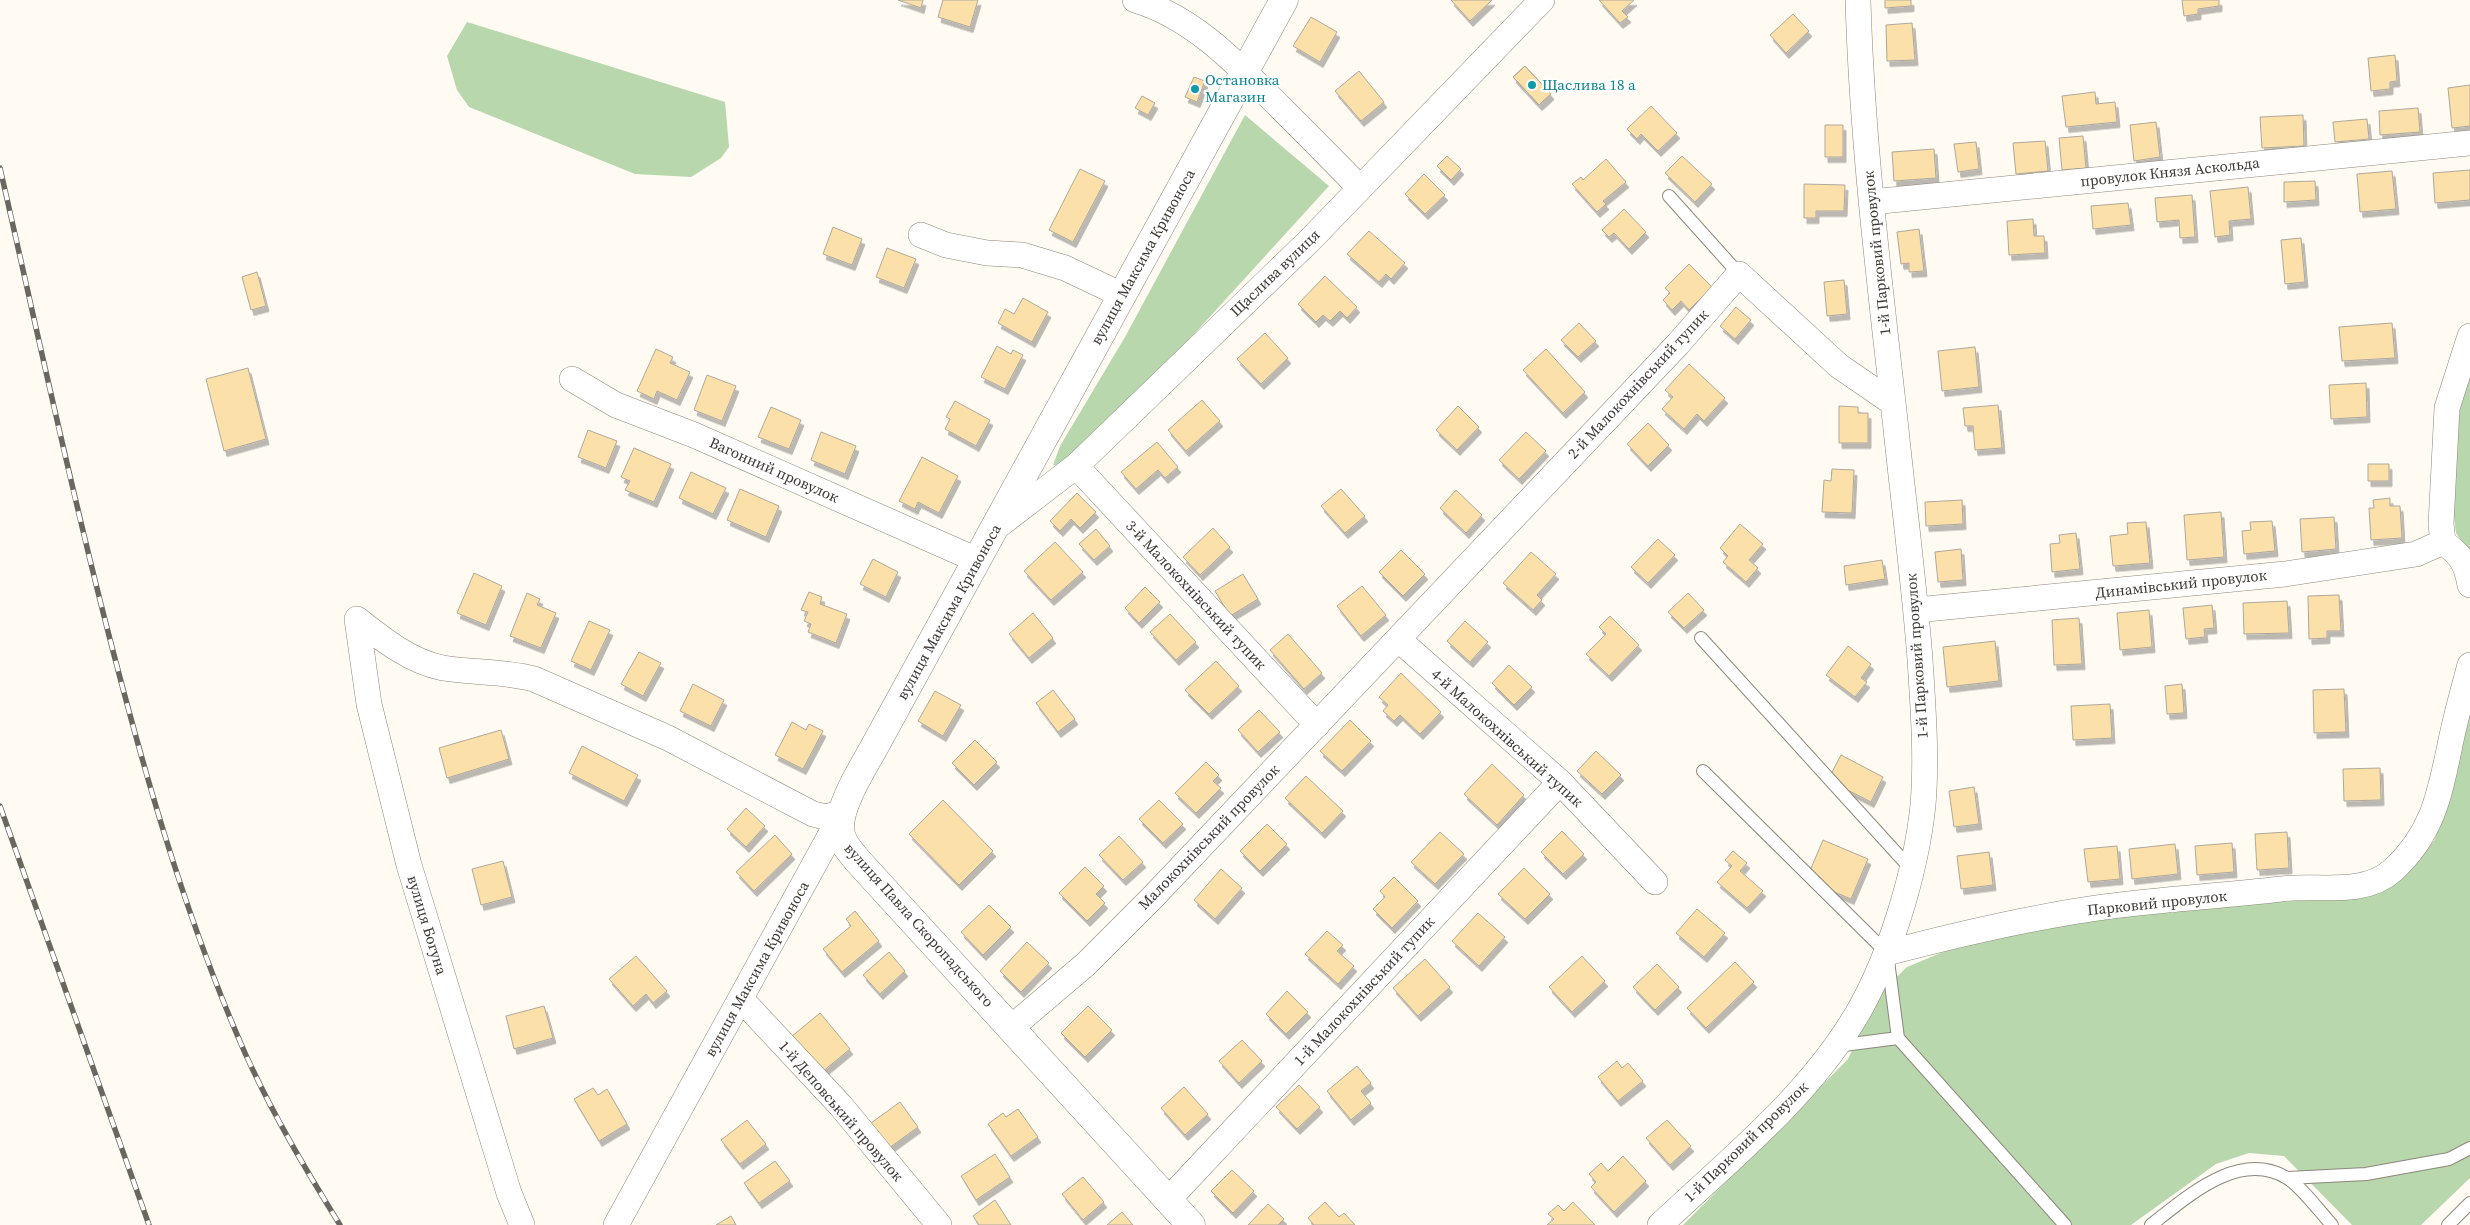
<svg xmlns="http://www.w3.org/2000/svg" width="2470" height="1225" font-family="'Source Serif 4',serif">
  <style>
    .green { fill: #b8d7ad }
    .building { fill: #fbe0aa; stroke: #afa89c; filter: url(#shadow) }
    .lines { fill: none; stroke-linecap: round; stroke-linejoin: round }
    .service-casing { stroke: #8d877b; stroke-width: 14 }
    .minor-casing { stroke: #8d877b; stroke-width: 26 }
    .tertiary-casing { stroke: #8d877b; stroke-width: 29 }
    .service { stroke: #fff; stroke-width: 12 }
    .minor { stroke: #fff; stroke-width: 25 }
    .tertiary { stroke: #fff; stroke-width: 28 }
    .rail-casing { stroke: #6a6761; stroke-width: 5.5 }
    .rail { stroke: #fff; stroke-width: 4; stroke-dasharray: 11; stroke-linecap: butt }
    .culture-dot { fill: #0f9aa8; stroke: #fff; stroke-width: 2 }
    .labels { text-anchor: middle; stroke-width: 4.5; stroke-linejoin: round; paint-order: stroke }
    .culture-label { font-size: 15px; fill: #0d838f; stroke: #fff; text-anchor: start }
    .street-label { font-size: 15px; fill: #3c3934; stroke: #fff }
  </style>
  <defs>
    <filter id="shadow"><feDropShadow dx="3" dy="5.5" stdDeviation="0" flood-color="#0004"/></filter>
  </defs>
  <rect width="100%" height="100%" fill="#fffbf3"/>
  <path class="green" d="M467,22l258,80 4,45 -8,11 -30,19 -56,-3 -166,-67 -12,-17 -10,-34z
    M1245,115l84,71 -144,158 -123,122 -9,-1 7,-19 65,-109z
    M2470,371v183l-14,-21 -4,-31 6,-96z
    M2470,699v479l-49,47h-69l-68,-69 -35,-3 -33,11 -85,61h-448l165,-166 31,-65 28,-27 65,-27 61,-14 186,-21 94,-5 91,-25 30,-34 17,-43z"/>
  <path class="building" d="M898,0h25l-2,8z
    M943,0h35l-8,27 -32,-10z
    M1451,0h41l-22,21z
    M1599,0h35l-12,11 6,6 -8,6z
    M1885,0h26v6l-26,2z
    M2182,0h37v6l-21,3v5l-14,2z
    M1793,14l16,17 -23,22 -16,-18z
    M1311,17l26,15 -17,30 -27,-16z
    M1912,23l3,37 -28,1 -1,-36z
    M2395,55l2,26 -7,1v7l-19,2 -3,-33z
    M1525,66l26,28 -12,11 -26,-28z
    M1525,66l26,28 -12,11 -26,-28z
    M1359,71l25,31 -23,19 -26,-30z
    M1194,77l11,4 -8,21 -12,-5z
    M2470,85v41l-18,2 -4,-40z
    M2095,92l1,12 19,-2 2,20 -51,5 -4,-31z
    M1142,96l13,7 -7,12 -13,-7z
    M1651,106l26,27 -19,18 -17,-17 -4,5 -10,-10z
    M2418,108l2,24 -40,3 -1,-24z
    M2303,115l1,31 -42,2 -2,-31z
    M2367,119l2,20 -34,3 -2,-20z
    M2156,122l4,35 -26,4 -4,-36z
    M1825,125h18v32h-18z
    M2083,136l3,32 -24,2 -3,-32z
    M2045,141l3,30 -32,3 -3,-31z
    M1976,142l3,27 -21,3 -4,-28z
    M1934,149l2,29 -42,3 -2,-29z
    M1447,156l14,13 -10,11 -14,-14z
    M1682,156l30,28 -17,18 -30,-29z
    M1606,159l20,23 -23,19 3,3 -9,8 -25,-28 9,-7 2,3z
    M1080,169l25,12 -32,61 -24,-12z
    M2470,170v30l-35,3 -2,-30z
    M2392,171l4,38 -36,3 -3,-38z
    M1424,174l21,21 -20,19 -20,-20z
    M2315,181l1,19 -32,2v-20z
    M1804,184l41,1 -1,26h-28v7h-12z
    M2248,187l3,32 -22,2 1,14 -15,2 -5,-46z
    M2192,195l3,42 -15,1 -1,-18 -22,2 -2,-24z
    M2128,203l3,22 -38,4 -2,-23z
    M1624,209l22,23 -17,17 -15,-16 -5,4 -7,-7z
    M2033,219l1,17h10l1,17 -36,2 -2,-34z
    M833,227l29,12 -10,26 -29,-11z
    M1919,229l5,42 -15,1v-9l-8,1 -4,-32z
    M1369,231l36,32 -14,16 -5,-5 -7,8 -32,-28z
    M2301,238l4,44 -20,2 -4,-44z
    M887,248l29,11 -12,29 -28,-11z
    M1689,264l23,23 -23,23 -8,-9 -9,9 -9,-10 7,-7 -5,-5z
    M257,272l9,34 -15,4 -9,-33z
    M1325,276l32,31 -10,11 -7,-7 -10,10 -7,-6 -7,7 -18,-18z
    M1844,280l3,34 -20,2 -3,-34z
    M1023,298l25,14 -16,30 -34,-19 7,-14 9,5z
    M1736,307l15,13 -16,19 -15,-13z
    M1579,323l17,18 -18,16 -17,-17z
    M2392,323l3,35 -53,3 -3,-34z
    M1265,333l23,25 -27,26 -24,-25z
    M997,346l14,8 2,-4 10,5 -18,34 -24,-12z
    M1975,347l4,40 -37,4 -4,-40z
    M656,349l17,8 -3,6 20,9 -13,28 -20,-9 -3,8 -17,-8z
    M1546,349l39,43 -22,21 -40,-43z
    M1689,364l36,34 -21,23 -7,-7 -13,15 -22,-20 11,-12 -8,-7z
    M248,368l18,71 -42,12 -18,-72z
    M707,375l29,11 -14,35 -28,-11z
    M2366,383l1,34 -36,2 -2,-34z
    M1202,400l18,21 -34,30 -18,-21z
    M955,401l35,19 -14,26 -31,-17 5,-10 -4,-2z
    M1998,405l4,43 -27,2 -2,-24h-8l-2,-18z
    M1458,406l21,21 -22,23 -21,-20z
    M1839,406l19,1v6h10v30h-29z
    M771,407l30,13 -12,29 -31,-12z
    M1648,423l21,22 -21,21 -21,-22z
    M588,430l29,11 -11,27 -28,-11z
    M821,432l35,14 -11,28 -34,-14z
    M1526,432l20,19 -27,28 -20,-19z
    M1157,442l21,25 -13,11 -7,-8 -22,19 -15,-17z
    M634,448l37,16 -17,38 -29,-12 5,-9 -9,-4z
    M922,457l36,19 -19,37 -21,-11 -3,7 -16,-8z
    M2368,464h21v17h-21z
    M1832,469l22,1 -2,43 -30,-1 2,-32 7,1z
    M691,472l35,16 -13,26 -34,-16z
    M740,489l39,17 -13,31 -39,-17z
    M1341,489l24,27 -20,17 -24,-27z
    M1456,490l26,25 -16,18 -26,-25z
    M1077,493l19,19 -16,16 -9,-9 -11,12 -10,-10z
    M2390,498v8h10l2,32 -31,2 -2,-32h5l-1,-8z
    M1962,500l1,24 -37,2 -1,-24z
    M2221,512l3,45 -37,3 -3,-45z
    M2334,517l2,32 -34,3 -2,-33z
    M2272,521l3,30 -31,3 -2,-23 9,-1 -1,-8z
    M2146,522l4,41 -37,3 -3,-30 18,-2 -1,-11z
    M1740,524l23,20 -14,16 9,8 -12,14 -23,-20 5,-6 -8,-8z
    M1213,528l17,19 -30,28 -17,-18z
    M1096,529l14,17 -16,14 -15,-16z
    M2076,533l4,36 -28,3 -2,-28 10,-1 -1,-8z
    M1658,539l17,16 -27,28 -17,-16z
    M1055,542l28,30 -32,28 -27,-29z
    M1961,549l2,31 -25,2 -3,-30z
    M1401,550l24,24 -22,22 -24,-24z
    M1531,552l25,22 -19,21 5,5 -9,10 -30,-27z
    M873,559l25,13 -12,25 -26,-13z
    M1882,560l3,19 -39,6 -2,-19z
    M474,573l28,13 -16,39 -29,-12z
    M1243,574l15,25 -28,17 -15,-25z
    M1362,586l24,29 -25,21 -24,-30z
    M1145,587l15,15 -21,21 -14,-15z
    M809,592l13,5 -2,7 27,10 -11,29 -28,-11 3,-8 -7,-3 4,-9 -7,-2z
    M527,593l13,6 -3,6 19,8 -15,35 -31,-12z
    M1688,593l16,17 -20,18 -16,-16z
    M2339,595l2,36h-14v7l-18,1 -1,-43z
    M2287,601l2,32 -45,1 -1,-31z
    M2212,605l2,23 -10,1 1,8 -19,2 -3,-31z
    M2149,610l3,37 -32,3 -3,-37z
    M1033,613l20,25 -24,20 -20,-24z
    M1170,614l26,28 -20,18 -26,-28z
    M1610,616l29,29 -30,31 -23,-22 20,-20 -7,-7z
    M2079,618l3,46 -28,1 -2,-45z
    M589,621l21,9 -19,40 -20,-9z
    M1465,621l23,21 -18,20 -23,-21z
    M1288,634l34,39 -18,16 -34,-39z
    M1995,641l4,40 -52,6 -4,-40z
    M1848,646l23,18 -10,14 6,4 -12,15 -29,-22z
    M639,652l22,11 -18,33 -22,-12z
    M1216,661l23,25 -30,28 -24,-24z
    M1509,665l23,22 -18,18 -22,-22z
    M1401,673l40,39 -21,22 -20,-19 -6,6 -11,-10 5,-6 -9,-8z
    M693,684l31,16 -13,26 -31,-15z
    M2182,684l2,29 -17,1 -2,-28z
    M2344,689l2,43 -32,1 -1,-43z
    M1053,690l22,29 -17,13 -22,-29z
    M935,691l26,14 -18,31 -25,-15z
    M2110,704l2,34 -39,2 -2,-34z
    M1259,710l21,22 -22,20 -20,-22z
    M1350,720l21,21 -29,30 -22,-20z
    M792,722l14,8 3,-6 14,7 -20,38 -28,-14z
    M501,730l8,29 -62,19 -8,-30z
    M975,740l22,22 -23,23 -22,-22z
    M582,746l56,29 -14,26 -55,-28z
    M1596,751l25,24 -19,19 -25,-23z
    M1841,755l42,22 -12,25 -43,-22z
    M1206,762l13,13 -6,6 8,7 -25,25 -21,-20z
    M1492,764l32,31 -27,30 -33,-31z
    M2380,768l1,32 -37,1 -1,-32z
    M1306,776l37,35 -21,22 -37,-35z
    M1974,787l5,37 -25,3 -5,-36z
    M943,800l50,51 -34,34 -50,-51z
    M1159,800l24,24 -20,19 -24,-24z
    M746,808l19,18 -19,21 -19,-18z
    M1267,824l20,20 -27,27 -20,-20z
    M1562,831l22,23 -21,20 -22,-22z
    M1440,832l24,22 -29,30 -24,-22z
    M2287,832l2,36 -32,2 -2,-36z
    M775,835l17,19 -38,37 -18,-19z
    M1119,836l24,26 -20,18 -24,-25z
    M1823,840l45,19 -17,40 -45,-19z
    M2232,843l2,29 -37,3 -2,-29z
    M2175,844l3,30 -46,5 -3,-30z
    M2117,846l3,33 -32,3 -4,-33z
    M1733,851l14,12 -7,8 23,20 -16,17 -30,-26 15,-16 -7,-6z
    M1989,852l4,33 -32,4 -4,-33z
    M503,861l9,36 -31,8 -9,-36z
    M1085,867l19,19 -8,8 9,9 -18,18 -28,-28z
    M1524,868l26,26 -25,25 -27,-25z
    M1221,869l21,19 -27,31 -21,-19z
    M1394,877l24,24 -26,27 -19,-19 12,-12 -5,-6z
    M989,905l22,22 -28,28 -22,-23z
    M1697,909l28,24 -21,24 -28,-24z
    M855,911l24,30 -37,31 -19,-23 28,-23 -5,-7z
    M1478,913l27,24 -26,29 -27,-25z
    M1327,931l16,14 -6,6 17,15 -16,18 -33,-30z
    M1027,942l22,21 -28,29 -21,-21z
    M889,952l16,19 -25,23 -17,-19z
    M636,956l31,35 -14,12 -7,-9 -13,12 -24,-27z
    M1582,956l23,25 -33,31 -23,-25z
    M1425,959l25,28 -32,29 -25,-28z
    M1735,962l19,20 -48,46 -19,-20z
    M1657,964l22,23 -24,23 -22,-23z
    M1287,991l21,21 -22,22 -20,-20z
    M544,1006l9,32 -39,11 -8,-33z
    M1088,1006l24,24 -27,27 -24,-24z
    M820,1013l30,36 -29,24 -30,-36z
    M1242,1040l20,21 -23,22 -20,-22z
    M1617,1061l5,7 6,-5 15,18 -25,20 -20,-24z
    M1357,1066l14,17 -10,8 10,12 -20,17 -24,-29z
    M1299,1085l21,22 -23,22 -21,-22z
    M1184,1087l24,27 -23,21 -24,-27z
    M593,1088l5,7 9,-6 20,35 -28,17 -25,-42z
    M900,1102l18,25 -29,21 -18,-25z
    M1018,1109l20,28 -27,19 -23,-32 15,-11 3,4z
    M747,1120l19,24 -26,20 -19,-24z
    M1667,1120l24,26 -21,19 -24,-27z
    M995,1154l15,23 -34,23 -15,-24z
    M1623,1156l23,25 -32,31 -23,-25 5,-5 -7,-8 12,-11 7,8z
    M775,1161l15,20 -31,22 -15,-20z
    M1232,1170l22,21 -21,22 -22,-22z
    M1083,1177l21,25 -21,18 -21,-26z
    M995,1200l16,25h-32l-6,-9z
    M1325,1202l14,15 5,-4 11,12h-41l-6,-7z
    M1573,1202l22,23h-48l7,-6 -6,-5 10,-9 6,6z
    M1268,1204l16,15 -6,6h-30z
    M1122,1212l11,13h-26z
    M731,1216l5,9h-20z"/>
  <g class="lines">
    <g class="service-casing">
      <path id="service" d="M1669,196l70,78
        M1701,638l210,231
        M1703,771l184,182 11,85 167,187
        M1836,1046l62,-8
        M2288,1178l78,-4 83,-15 21,-11
        M2151,1225c36,-28 88,-76 136,-47 13,7 34,35 45,47
        M2448,1225l22,-22"/>
    </g>
    <g class="minor-casing">
      <path id="minor" d="M1135,0c58,17 102,64 144,106 27,27 54,54 81,82
        M1871,202l599,-59
        M921,235l25,10 41,8 35,2 43,13 57,27
        M2470,336l-23,72 -6,116 2,18c18,13 23,21 27,43
        M572,379l44,26 78,30 283,125
        M1076,466l241,259
        M994,529l82,-63 54,-52 180,-174 232,-240
        M1916,610l369,-36 131,-20 27,-12
        M357,619l12,85 40,161 100,328 13,32
        M357,619c25,20 54,43 86,49 31,5 61,3 91,11l134,59 145,76 13,3 17,-5
        M1398,639l162,143 95,100
        M1887,953c72,-19 144,-36 217,-46 59,-8 118,-11 177,-18 35,-5 83,8 112,-19 44,-40 48,-85 60,-139 5,-22 11,-44 17,-66
        M741,999l100,107 98,119
        M1012,1027l74,-63 66,-66 526,-554 61,-70 100,92 54,37
        M1168,1200l392,-418
        M616,1225l227,-413
        M1660,1225c67,-63 142,-123 191,-201 37,-58 65,-151 72,-219 4,-48 0,-98 -3,-146 -6,-77 -16,-153 -24,-230 -16,-143 -34,-286 -38,-429"/>
    </g>
    <g class="tertiary-casing">
      <path id="tertiary" d="M1191,1225l-334,-365c-7,-9 -16,-18 -17,-31 -1,-26 25,-64 37,-87l407,-742"/>
    </g>
    <use href="#service" class="service"/>
    <use href="#minor" class="minor"/>
    <use href="#tertiary" class="tertiary"/>
    <g class="rail-casing">
      <path id="rail" d="M0,168c34,149 66,299 104,448 38,149 79,296 141,437 27,60 61,117 95,172
        M0,806l149,419"/>
    </g>
    <use href="#rail" class="rail"/>
  </g>
  <g class="culture-dot">
    <circle cx="1532" cy="85" r="5"/>
    <circle cx="1195" cy="89" r="5"/>
  </g>
  <g class="labels">
    <g class="culture-label">
      <text x="1205" y="85">Остановка<tspan x="1205" dy="17">Магазин</tspan></text>
      <text x="1542" y="90">Щаслива 18 а</text>
    </g>
    <g class="street-label">
      <text transform="translate(2170 172) rotate(-6)" y="5">провулок Князя Аскольда</text>
      <text transform="translate(1877 253) rotate(-96)" y="5">1-й Парковий провулок</text>
      <text transform="translate(1143 257) rotate(-61)" y="5">вулиця Максима Кривоноса</text>
      <text transform="translate(1275 273) rotate(-44)" y="5">Щаслива вулиця</text>
      <text transform="translate(1638 384) rotate(-47)" y="5">2-й Малокохнівський тупик</text>
      <text transform="translate(774 470) rotate(24)" y="5">Вагонний провулок</text>
      <text transform="translate(2181 584) rotate(-6)" y="5">Динамівський провулок</text>
      <text transform="translate(1196 595) rotate(47)" y="5">3-й Малокохнівський тупик</text>
      <text transform="translate(949 612) rotate(-61)" y="5">вулиця Максима Кривоноса</text>
      <text transform="translate(1917 656) rotate(-94)" y="5">1-й Парковий провулок</text>
      <text transform="translate(1507 738) rotate(42)" y="5">4-й Малокохнівський тупик</text>
      <text transform="translate(1209 837) rotate(-46)" y="5">Малокохнівський провулок</text>
      <text transform="translate(2157 903) rotate(-6)" y="5">Парковий провулок</text>
      <text transform="translate(427 925) rotate(73)" y="5">вулиця Богуна</text>
      <text transform="translate(919 925) rotate(48)" y="5">вулиця Павла Скоропадського</text>
      <text transform="translate(757 969) rotate(-61)" y="5">вулиця Максима Кривоноса</text>
      <text transform="translate(1364 991) rotate(-47)" y="5">1-й Малокохнівський тупик</text>
      <text transform="translate(841 1111) rotate(49)" y="5">1-й Деповський провулок</text>
      <text transform="translate(1746 1142) rotate(-44)" y="5">1-й Парковий провулок</text>
    </g>
  </g>
</svg>
